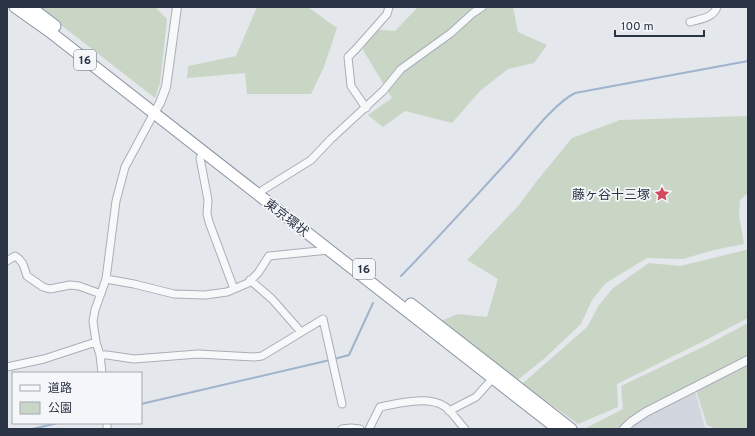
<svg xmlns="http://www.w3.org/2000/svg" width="755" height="436" font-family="Overpass,'Noto Sans JP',sans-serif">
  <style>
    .built { fill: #d2d6de }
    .green { fill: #c9d6c5 }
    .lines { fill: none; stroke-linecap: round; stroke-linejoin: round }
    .stream { stroke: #9fb4cc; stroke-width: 2 }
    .minor-casing { stroke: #a9aeb7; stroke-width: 9 }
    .tertiary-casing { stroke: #a9aeb7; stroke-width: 10 }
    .trunk-casing { stroke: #8b94a3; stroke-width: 13 }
    .minor { stroke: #f7f8fa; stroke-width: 7 }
    .tertiary { stroke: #f7f8fa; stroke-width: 8 }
    .trunk { stroke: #fff; stroke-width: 11 }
    .labels { text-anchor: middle; stroke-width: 3.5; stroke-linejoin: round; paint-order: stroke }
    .shield { fill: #f4f6f9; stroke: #676e7b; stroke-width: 1 }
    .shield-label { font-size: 12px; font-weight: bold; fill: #2b3445 }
    .poi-label { font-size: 13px; fill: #2b3445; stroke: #f4f6f9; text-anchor: end }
    .street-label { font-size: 13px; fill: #2b3445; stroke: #f4f6f9 }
  </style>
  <rect width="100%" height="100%" fill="#e4e7ec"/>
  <path class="built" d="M695,391l10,36 7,2h-84l5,-6z"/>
  <path class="green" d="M38,7h117l12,12 -7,64 -5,15z
    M257,7h51l29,21 -13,39 -13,27h-64l-2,-21 -58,5 1,-12 48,-10z
    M418,7h95l5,25 29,13 -13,18 -26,6 -28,22 -28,32 -47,-12 -22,16 -15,-12 24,-17 -29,-48 8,-21 24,2z
    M748,116v77l-8,7 -1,15 5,29 -30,6 -31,9 -36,-1 -41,25 -14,17 -11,24 -36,34 -30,24 -74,-61 17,-7 29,3 11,-38 -31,-19 52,-55 17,-23 36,-44 48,-18z
    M746,250h2v68l-46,24 -85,42 1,23 -40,17 -56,-40 65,-57 12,-22 14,-17 36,-25 31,3z
    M748,323v106h-32l-9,-4 -13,-41 -65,45h-41l-2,-1 37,-19 -2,-23 84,-40z"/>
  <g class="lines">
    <path class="stream" d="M401,276c37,-38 72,-77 108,-116 17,-19 44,-56 66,-67l173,-32
      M334,359l15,-4 24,-52
      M141,404l189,-44
      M32,429l26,-6"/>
    <g class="minor-casing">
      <path id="minor" d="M690,22c11,-3 23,-4 27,-15
        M366,108l-15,-22 -3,-29 8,-8 31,-35 2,-7
        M203,152l-3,6 8,42 -1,14 2,8 25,67
        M258,194l5,-4 48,-30 20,-21 52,-48 18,-22 50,-36 22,-20 9,-6
        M7,261l8,-5 4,3 4,5 4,12 16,11 7,2 20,-4 9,1 22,8
        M106,279l28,5 40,10 31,1 22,-3 21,-9 10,-10 11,-17 60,-6
        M250,280l22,19 29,33
        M100,355h7l27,4 64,-5 56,3 8,-1 61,-37 19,85
        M7,367l37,-8 52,-17
        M102,373l-2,-18 -4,-13 -3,-21 2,-11 11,-31 10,-78 9,-34 29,-54
        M449,411l27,-14 17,-19
        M107,423v6
        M342,429l9,-1 9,1
        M369,429l11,-22c18,-4 48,-11 64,-1 7,4 15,17 21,23"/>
    </g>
    <g class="tertiary-casing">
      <path id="tertiary" d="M154,113l6,-10 6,-16 11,-80
        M624,429l7,-7 15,-10 102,-52"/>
    </g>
    <g class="trunk-casing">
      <path id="trunk" d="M15,7l34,24 509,398
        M30,7l25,19
        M411,304l160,125"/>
    </g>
    <use href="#minor" class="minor"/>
    <use href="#tertiary" class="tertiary"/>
    <use href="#trunk" class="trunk"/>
  </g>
  <defs>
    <g id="sight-bare" transform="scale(1.2)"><path d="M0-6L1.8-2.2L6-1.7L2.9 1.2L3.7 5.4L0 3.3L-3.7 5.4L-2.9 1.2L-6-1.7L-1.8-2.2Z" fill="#d1495b" stroke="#f4f6f9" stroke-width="2.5" paint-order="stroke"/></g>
  </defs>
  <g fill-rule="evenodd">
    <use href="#sight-bare" x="662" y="194"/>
  </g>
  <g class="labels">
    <g class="shield">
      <rect x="74" y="50" width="22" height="20" rx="3"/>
      <rect x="353" y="259" width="22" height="20" rx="3"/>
    </g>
    <g class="shield-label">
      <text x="85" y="64">16</text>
      <text x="364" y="273">16</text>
    </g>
    <g class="poi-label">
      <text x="650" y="199">藤ヶ谷十三塚</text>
    </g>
    <g class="street-label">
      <text transform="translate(287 217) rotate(38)" y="5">東京環状</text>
    </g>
  </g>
  <rect width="755" height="436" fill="none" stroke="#2b3445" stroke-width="16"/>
  <rect x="12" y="372" width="130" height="52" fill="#f4f6f9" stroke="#a4a8b1"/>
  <rect x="20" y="385" width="20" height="6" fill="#f7f8fa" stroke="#a4a8b1"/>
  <text x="48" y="392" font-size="12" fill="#2b3445">道路</text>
  <rect x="20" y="402" width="20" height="12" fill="#c9d6c5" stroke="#a4a8b1"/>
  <text x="48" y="412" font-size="12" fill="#2b3445">公園</text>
  <path d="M615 30v6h89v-6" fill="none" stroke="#2b3445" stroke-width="2"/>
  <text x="621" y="30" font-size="12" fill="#2b3445" stroke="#f4f6f9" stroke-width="3" paint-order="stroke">100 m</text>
</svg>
